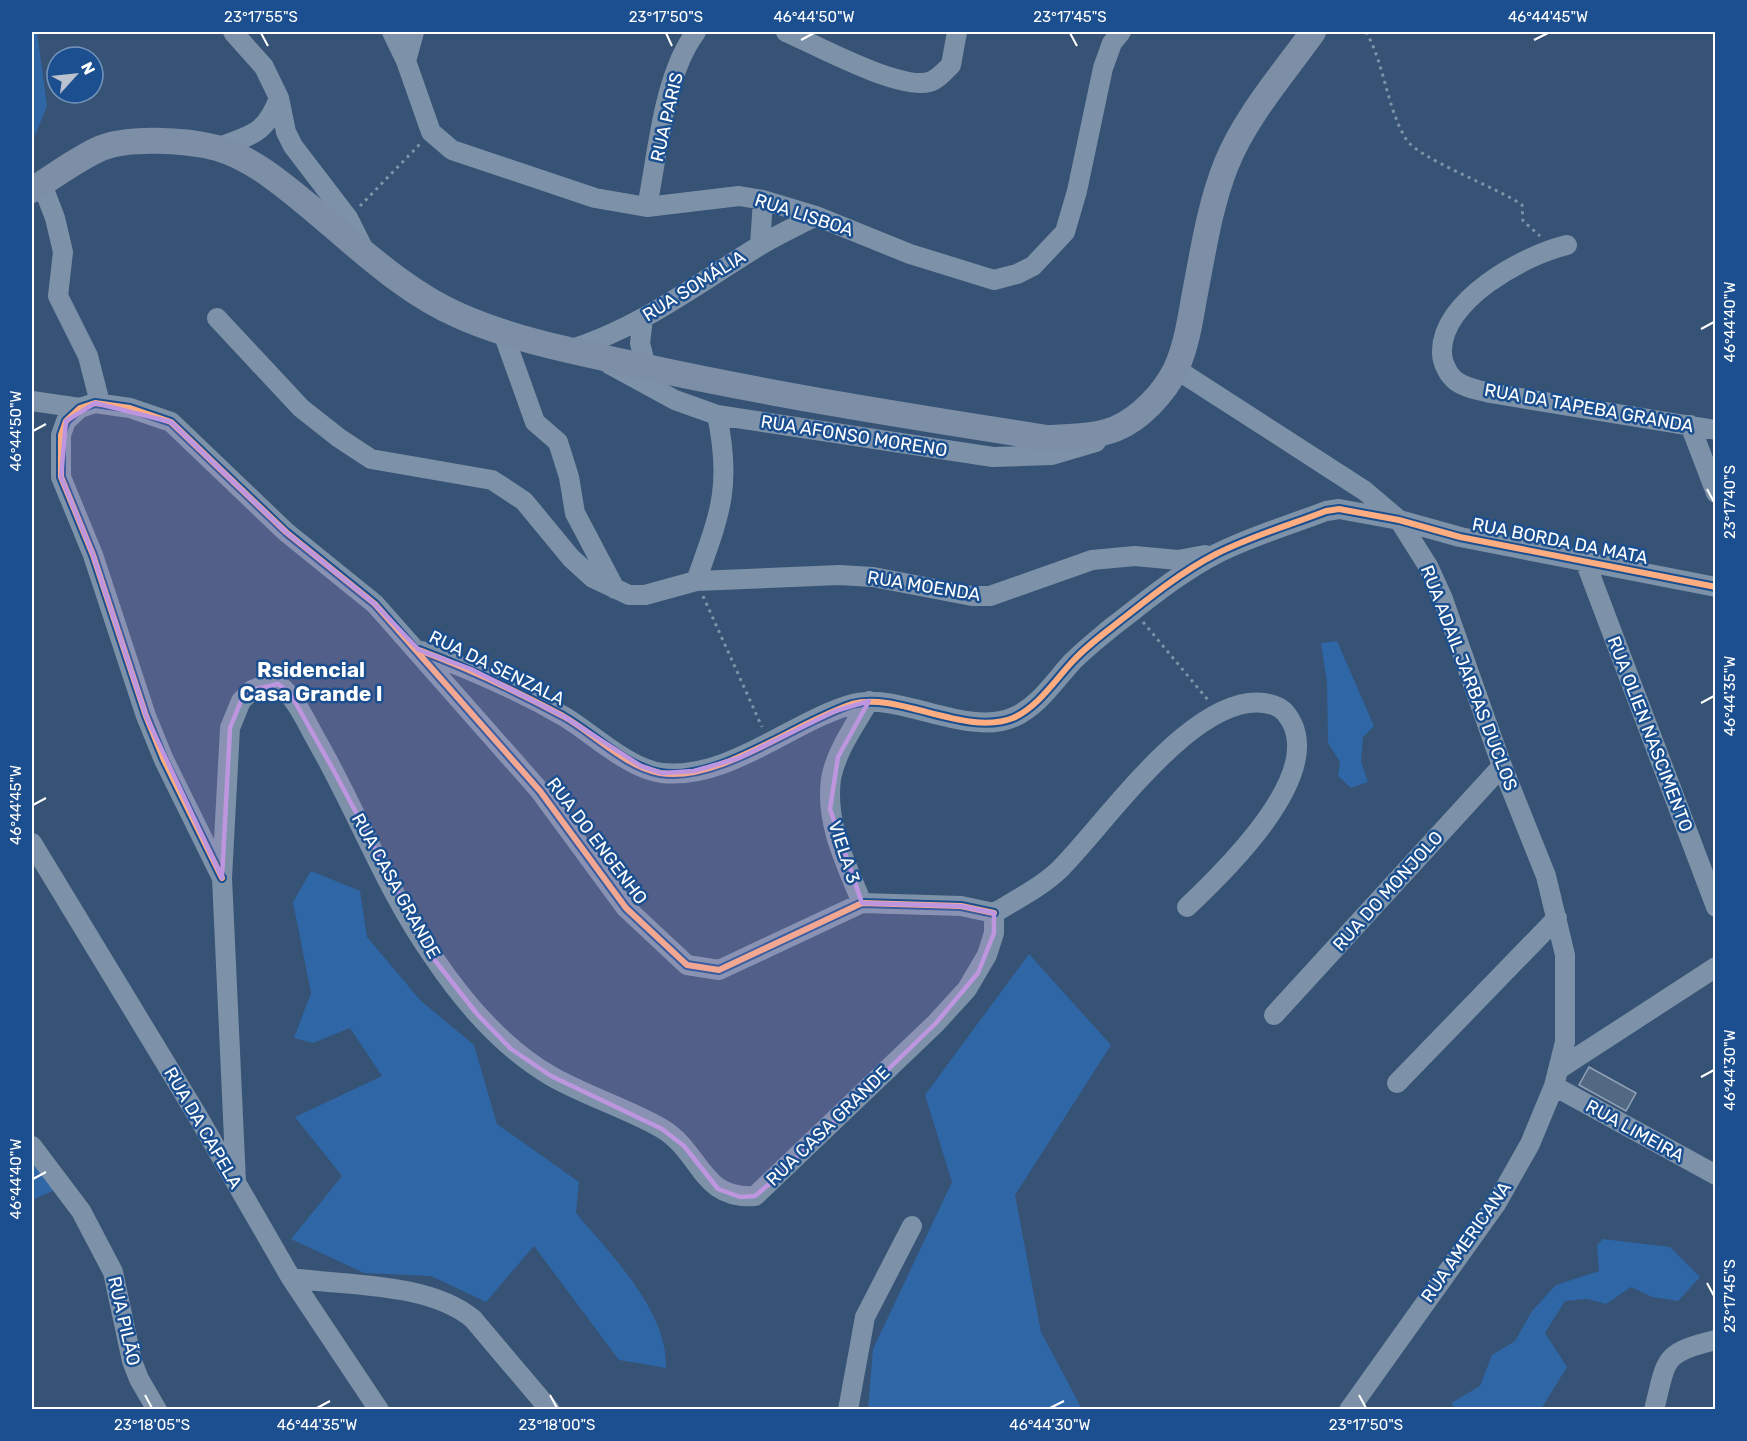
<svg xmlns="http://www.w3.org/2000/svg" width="1747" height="1441" font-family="Rubik,sans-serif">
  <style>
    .green { fill: #2f66a5 }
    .building { fill: #526984; stroke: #92a2b6; stroke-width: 1.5 }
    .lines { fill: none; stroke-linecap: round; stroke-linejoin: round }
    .path { stroke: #7d92a8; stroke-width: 3; stroke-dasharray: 3 4.5; stroke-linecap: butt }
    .minor { stroke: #7d92a8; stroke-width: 20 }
    .major { stroke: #7d8ea7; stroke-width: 26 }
    .cycleway-casing { stroke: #1b4f8f; stroke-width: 10 }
    .cycleway { stroke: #ffac80; stroke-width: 6 }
    .marked { fill: #bd96df; fill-opacity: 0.2; stroke: #bd96df; stroke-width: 4.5; stroke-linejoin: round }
    .ticks { fill: none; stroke: #fff; stroke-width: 2 }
    .labels { text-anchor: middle; stroke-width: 5; stroke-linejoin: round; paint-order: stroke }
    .street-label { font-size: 18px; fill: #fff; stroke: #1b4f8f }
    .quarter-label { font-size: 21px; font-weight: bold; fill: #fff; stroke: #1b4f8f }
    .neatline { fill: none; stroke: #fff; stroke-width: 2 }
    .ticks-label { font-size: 15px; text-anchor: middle; fill: #fff }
  </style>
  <rect width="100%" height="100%" fill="#365274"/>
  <path class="green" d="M32,32h5l10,74 -15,37z
    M1337,641l37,85 -11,11 -2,25 7,20 -17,6 -13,-12 2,-14 -12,-19 -1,-60 -6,-40z
    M311,871l49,20 7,46 54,64 53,44 23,79 82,58 -3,31c35,42 92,98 90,155l-47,-8 -85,-114 -48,56 -55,-26 -67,-3 -73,-34 51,-63 -47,-59 87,-41 -32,-48 -37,15 -19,-5 17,-45 -18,-91z
    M1029,954l82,91 -96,150 26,137 41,77h-214l5,-60 79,-167 -27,-87z
    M32,1162h4l19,28 -23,10z
    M1603,1239l67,8 30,30 -22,24 -26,-4 -21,-10 -25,17 -19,-5 -22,2 -20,32 22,34 -26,42h-85l-5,-6 29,-17 12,-31 23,-14 17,-30 24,-26 43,-14 -2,-26z"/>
  <path class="building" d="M1589,1067l47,26 -10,18 -47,-26z"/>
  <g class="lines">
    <path class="path" d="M1366,32c19,33 20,74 40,107 12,20 91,48 116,66l1,16 17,15
      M360,206l60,-62
      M703,596l59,131
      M1143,622l65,78"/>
    <path class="minor" d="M233,32l31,35 15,31 7,34 7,14 55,72 16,32
      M392,32l14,29 25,71 21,18 143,48 52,9 92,-11 24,4 53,16 94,38 84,26 23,-6 16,-8 32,-34 12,-41 26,-123 9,-25 9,-11
      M786,32c30,13 112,58 143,50 8,-2 16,-11 22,-17l6,-33
      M406,61l8,-29
      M216,148c35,-13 49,-13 63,-50
      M42,184l13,34 8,34 -5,44 30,60 12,47
      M647,207c11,-54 16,-131 49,-175
      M760,245l3,-45
      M1567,245c-43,10 -127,56 -125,108 0,9 6,22 14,28 9,7 23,9 34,12l226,37
      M217,318l84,90 38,30 32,21 121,21 32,21 47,57 22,20 36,17h16l51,-14 143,-6 34,2 99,19h18l102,-36 43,-4 43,4 27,-5
      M643,319l-3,24 6,24
      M502,330l33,92 23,20 11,35 6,36 40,76
      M569,350c71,-22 128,-66 190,-104 18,-11 38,-20 57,-30
      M609,364l66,36 42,15 276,42 59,-2 44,-13
      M1176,369l189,122 34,29 29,46 15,33 59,167 44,110 19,79v87l-11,44 -24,58 -34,60 -147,206
      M32,401l48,7
      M1690,425l26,68
      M1585,561l131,346
      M696,581c24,-67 36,-94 21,-166
      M421,651c49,18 99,40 144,66 28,17 64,52 97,56 67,7 130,-52 191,-69 45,-13 114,34 161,13 25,-11 41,-37 59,-56 12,-12 26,-23 39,-34 33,-25 67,-54 104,-73 35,-18 74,-29 110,-43l13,-2 60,11 61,17 256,50
      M32,843l165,272 94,163 88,132
      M222,878l-58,-118 -18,-44 -53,-161 -32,-78v-42l5,-14 14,-13 15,-5 35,5 41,14 115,110 89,72 165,187 86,117 61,57 32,5 143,-67 99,3 33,7
      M862,903c-16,-39 -37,-80 -31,-124 5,-28 24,-54 38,-78
      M994,913c22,-13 47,-26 65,-43 46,-45 141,-188 214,-165 10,3 14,9 19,18 28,57 -68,149 -105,184
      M1274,1015l228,-249
      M1559,1069l157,-102
      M1397,1083l160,-165
      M1554,1086l162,89
      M32,1146l49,65 32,61 19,89 7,18 18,31
      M236,1182l-14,-304 8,-150 11,-27 11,-11 18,-7 8,1c19,15 28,38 40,59 40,70 69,149 116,215 31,46 69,90 117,118 35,20 75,32 110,52 41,24 39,72 94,68l181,-173 31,-34 20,-34 7,-22v-20
      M291,1278c56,8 138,4 182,41l77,91
      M848,1410l17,-93 47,-91
      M1654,1410c13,-52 8,-57 62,-70"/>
    <path class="major" d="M32,190c21,-13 42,-29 65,-40 28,-14 90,-10 120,-2 35,10 65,36 92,58 47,39 95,86 151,110 59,26 124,37 186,51 133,29 267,50 401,71 22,-1 48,-1 68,-9 25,-10 49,-36 61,-60 10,-22 14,-47 18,-71 9,-45 15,-90 32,-133 19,-48 57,-91 87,-133"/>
    <g class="cycleway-casing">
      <path id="cycleway" d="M419,650c49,18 97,41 144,66 32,18 61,50 97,57 58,10 136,-51 192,-69 45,-13 113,33 161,14 25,-11 42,-38 60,-57 11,-12 25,-23 38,-33 33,-26 68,-55 105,-74 35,-18 74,-29 110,-43l13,-2 60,11 61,17 256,50
        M222,878l-58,-118 -18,-44 -53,-161 -32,-78v-42l5,-14 14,-13 15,-5 35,5 41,14 115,110 89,72 165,187 86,117 61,57 32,5 143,-67 99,3 33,7"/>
    </g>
    <use href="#cycleway" class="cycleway"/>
  </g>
  <path class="marked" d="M95,403l76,19 115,110 89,72 44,46 52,19 94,48 76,49 21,7 32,-2 45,-13 96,-47 34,-10 -31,56 -8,52 32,94 99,3 33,7v20l-16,40 -42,50 -163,158 -18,15 -15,1 -22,-8 -34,-43 -22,-17 -111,-53 -40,-27 -34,-35 -44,-56 -98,-185 -45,-80 -12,-9 -26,6 -11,11 -11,27 -8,150 -76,-162 -53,-161 -32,-78 5,-56z"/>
  <path class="ticks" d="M261,33l7,13M666,33l6,13M1070,33l7,13M801,40l13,-7M1534,40l14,-7M1701,329l13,-7M33,431l13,-7M1707,489l7,13M1701,703l13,-7M33,805l13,-7M1701,1077l13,-7M33,1179l13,-7M1707,1283l7,13M145,1395l7,13M550,1395l7,13M1359,1395l7,13M317,1408l13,-7M1050,1408l14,-7"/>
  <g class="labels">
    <g class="street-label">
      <text transform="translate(667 117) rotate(-77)" y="6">RUA PARIS</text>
      <text transform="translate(804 215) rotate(18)" y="6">RUA LISBOA</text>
      <text transform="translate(694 286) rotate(-32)" y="6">RUA SOMÁLIA</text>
      <text transform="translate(1589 408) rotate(10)" y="6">RUA DA TAPEBA GRANDA</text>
      <text transform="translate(854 436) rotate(9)" y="6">RUA AFONSO MORENO</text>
      <text transform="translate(1560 541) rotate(11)" y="6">RUA BORDA DA MATA</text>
      <text transform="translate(924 586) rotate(9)" y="6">RUA MOENDA</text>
      <text transform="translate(497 668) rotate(26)" y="6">RUA DA SENZALA</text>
      <text transform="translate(1469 678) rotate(69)" y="6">RUA ADAIL JARBAS DUCLOS</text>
      <text transform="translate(1650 734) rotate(69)" y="6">RUA OLIEN NASCIMENTO</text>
      <text transform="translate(597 841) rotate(53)" y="6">RUA DO ENGENHO</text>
      <text transform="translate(844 852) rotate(72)" y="6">VIELA 3</text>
      <text transform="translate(396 886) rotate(61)" y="6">RUA CASA GRANDE</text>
      <text transform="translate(1388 891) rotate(-48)" y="6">RUA DO MONJOLO</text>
      <text transform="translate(828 1126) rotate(-44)" y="6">RUA CASA GRANDE</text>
      <text transform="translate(203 1128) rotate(60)" y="6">RUA DA CAPELA</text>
      <text transform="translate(1635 1131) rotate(29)" y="6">RUA LIMEIRA</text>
      <text transform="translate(1466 1242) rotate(-55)" y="6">RUA AMERICANA</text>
      <text transform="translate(124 1321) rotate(77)" y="6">RUA PILÃO</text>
    </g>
    <g class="quarter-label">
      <text x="311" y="677">Rsidencial<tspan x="311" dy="24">Casa Grande I</tspan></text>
    </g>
  </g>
  <rect width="1747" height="1441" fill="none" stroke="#1b4f8f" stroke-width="66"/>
  <g transform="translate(75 75) rotate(63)"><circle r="28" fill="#1b4f8f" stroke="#7695bc" stroke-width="1.5"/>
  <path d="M0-4.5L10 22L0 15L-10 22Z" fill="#b9c2ce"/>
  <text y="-9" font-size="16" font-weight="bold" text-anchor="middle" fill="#ffffff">N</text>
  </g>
  <rect x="33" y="33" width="1681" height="1375" class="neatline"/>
  <g class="ticks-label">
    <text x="261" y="22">23°17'55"S</text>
    <text x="666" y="22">23°17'50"S</text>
    <text x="814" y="22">46°44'50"W</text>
    <text x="1070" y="22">23°17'45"S</text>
    <text x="1548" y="22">46°44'45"W</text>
    <text transform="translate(1730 322) rotate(-90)" y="5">46°44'40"W</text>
    <text transform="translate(16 431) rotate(-90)" y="5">46°44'50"W</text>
    <text transform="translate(1730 502) rotate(-90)" y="5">23°17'40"S</text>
    <text transform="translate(1730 696) rotate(-90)" y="5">46°44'35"W</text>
    <text transform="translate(16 805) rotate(-90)" y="5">46°44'45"W</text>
    <text transform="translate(1730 1070) rotate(-90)" y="5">46°44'30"W</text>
    <text transform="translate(16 1179) rotate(-90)" y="5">46°44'40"W</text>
    <text transform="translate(1730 1296) rotate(-90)" y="5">23°17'45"S</text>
    <text x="152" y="1430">23°18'05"S</text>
    <text x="317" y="1430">46°44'35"W</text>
    <text x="557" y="1430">23°18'00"S</text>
    <text x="1050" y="1430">46°44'30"W</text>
    <text x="1366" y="1430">23°17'50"S</text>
  </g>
</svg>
